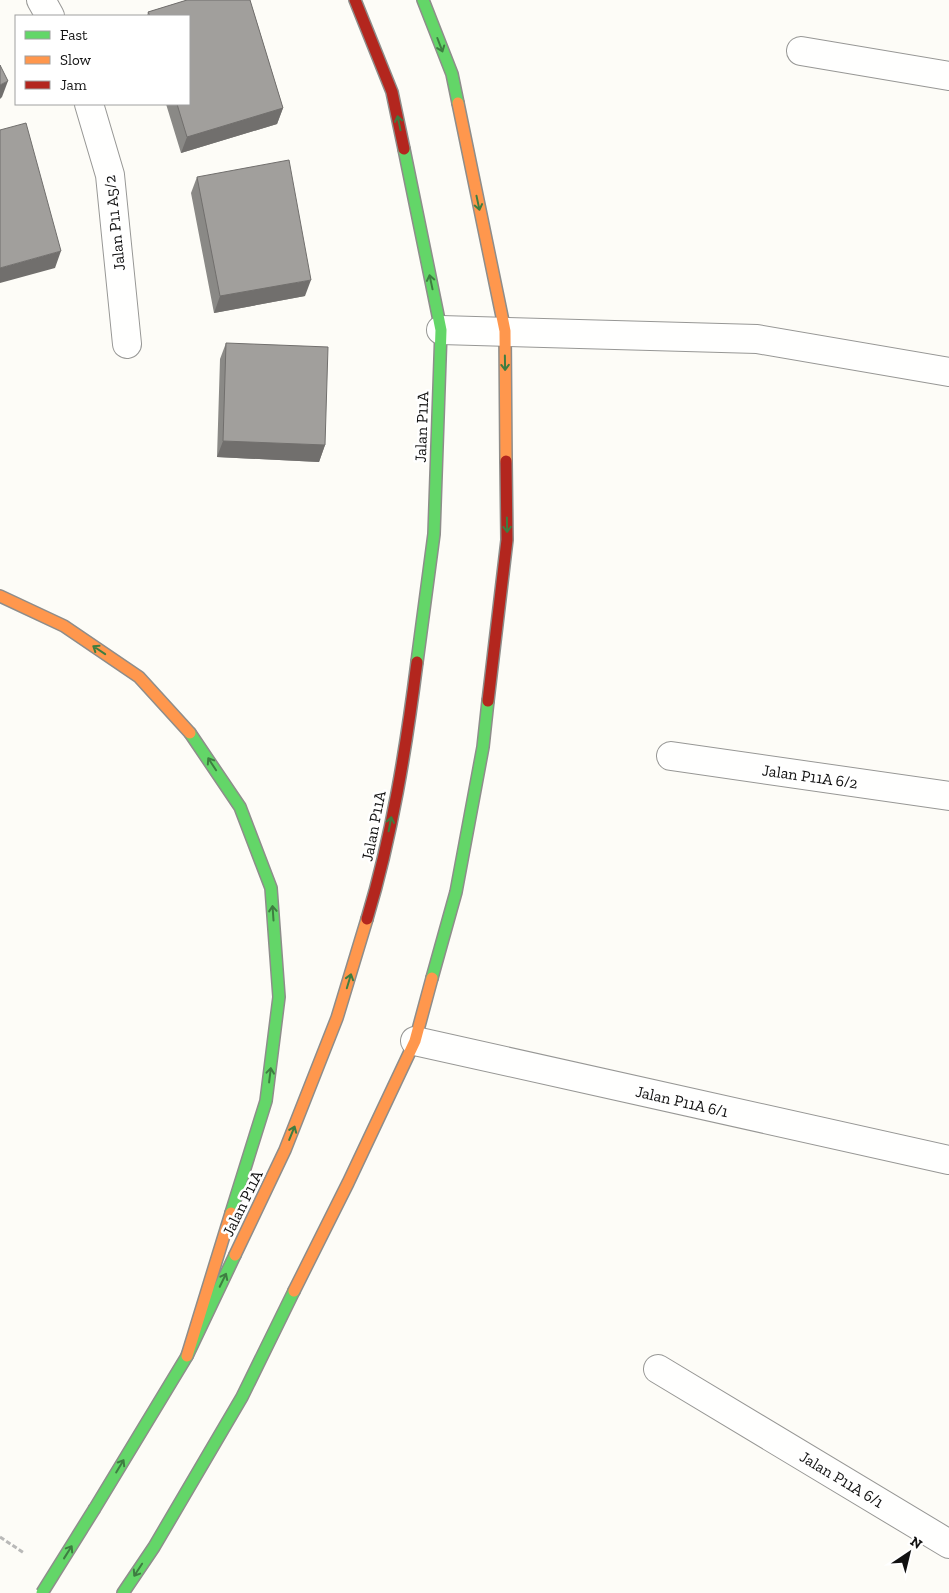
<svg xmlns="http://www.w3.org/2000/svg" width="949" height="1593" font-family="'Zilla Slab',serif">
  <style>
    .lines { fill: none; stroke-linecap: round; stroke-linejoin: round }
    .street-casing { stroke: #979795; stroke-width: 30 }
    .fast-casing { stroke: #8e8d8b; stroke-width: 14 }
    .slow-casing { stroke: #8e8d8b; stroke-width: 14 }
    .jam-casing { stroke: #8e8d8b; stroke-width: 14 }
    .path { stroke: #b9b9b8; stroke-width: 3; stroke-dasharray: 5 2.5; stroke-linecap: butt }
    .street { stroke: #fffffe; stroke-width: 28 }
    .fast { stroke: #63d668; stroke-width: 11 }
    .slow { stroke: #ff974d; stroke-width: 11 }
    .jam { stroke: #b3261e; stroke-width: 11 }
    .fast-bridge-casing { stroke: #8e8d8b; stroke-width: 14; stroke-linecap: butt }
    .fast-bridge { stroke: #63d668; stroke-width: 11 }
    .wall { fill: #8a8986 }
    .shaded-wall { fill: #716f6d }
    .building { fill: #a19f9c; stroke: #716f6d }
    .oneway { stroke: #3e7d41 }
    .labels { text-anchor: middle; stroke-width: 5; stroke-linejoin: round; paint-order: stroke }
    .street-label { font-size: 16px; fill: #111; stroke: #fff }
  </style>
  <rect width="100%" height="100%" fill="#fdfcf7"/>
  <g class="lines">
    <g class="street-casing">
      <path id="street" d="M41,0l9,16
        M801,51l148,25
        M89,104l21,71 17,169
        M441,330l316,9 192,33
        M671,756l278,40
        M415,1041l534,119
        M658,1369l291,175"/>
    </g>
    <g class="fast-casing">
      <path id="fast" d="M423,0l29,74 6,29
        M404,149l37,181 -7,204 -17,128
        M190,733l50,74 31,81 8,109 -13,104 -35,112
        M432,978l24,-86 27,-145 5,-46
        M95,1508l92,-152 48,-101
        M123,1593l31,-46 88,-150 52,-106"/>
    </g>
    <g class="slow-casing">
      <path id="slow" d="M458,103l47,228 1,130
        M0,596l64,30 75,51 51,56
        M235,1255l50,-105 52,-132 30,-99
        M294,1291l54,-108 67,-142 17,-63
        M187,1356l44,-143"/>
    </g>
    <g class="jam-casing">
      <path id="jam" d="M355,0l37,92 12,57
        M488,701l19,-161 -1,-79
        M367,919c25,-83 39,-170 50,-257"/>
    </g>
    <path class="path" d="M0,1537l24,16"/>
    <use href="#street" class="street"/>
    <use href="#fast" class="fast"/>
    <use href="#slow" class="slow"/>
    <use href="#jam" class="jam"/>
    <g class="fast-bridge-casing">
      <path id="fast-bridge" d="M42,1593l53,-85"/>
    </g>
    <use href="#fast-bridge" class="fast-bridge"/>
  </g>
  <path class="wall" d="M187,0h63l33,108 -6,16 -96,29 -15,-49h23v-88h-42l1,-4z
    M197,177l108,119 -91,17 -23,-120z
    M226,343l99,102 -6,17 -102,-5 3,-98z"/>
  <path class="shaded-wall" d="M8,81l-6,16 -2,2v-14z
    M283,108l-6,16 -96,29 6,-16z
    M61,251l-6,17 -55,15v-15z
    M311,280l-6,16 -91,17 6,-17z
    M223,441l102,4 -6,17 -102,-5z"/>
  <path class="building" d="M187,0h63l33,108 -96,29 -10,-33h12v-88h-39l-2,-4z
    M0,65l8,16 -8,4z
    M26,123l35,128 -61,17v-138z
    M289,160l22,120 -91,16 -23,-119z
    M226,343l102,4 -3,98 -102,-4z"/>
  <defs><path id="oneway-shaft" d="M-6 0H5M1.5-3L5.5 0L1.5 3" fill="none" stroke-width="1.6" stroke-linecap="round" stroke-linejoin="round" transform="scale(1.25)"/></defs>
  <g class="oneway">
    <use href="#oneway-shaft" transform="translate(440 45) rotate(69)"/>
    <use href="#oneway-shaft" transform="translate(399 123) rotate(-102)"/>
    <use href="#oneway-shaft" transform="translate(478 203) rotate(78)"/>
    <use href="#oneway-shaft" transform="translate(431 282) rotate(-102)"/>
    <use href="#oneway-shaft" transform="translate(505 363) rotate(89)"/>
    <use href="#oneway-shaft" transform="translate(507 525) rotate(89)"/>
    <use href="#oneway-shaft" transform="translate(99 650) rotate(-146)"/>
    <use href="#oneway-shaft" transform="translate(212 764) rotate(-123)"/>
    <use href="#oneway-shaft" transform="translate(390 824) rotate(-79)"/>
    <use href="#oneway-shaft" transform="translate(273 913) rotate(-94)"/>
    <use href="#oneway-shaft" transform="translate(349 981) rotate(-73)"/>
    <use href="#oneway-shaft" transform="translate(270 1075) rotate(-83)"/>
    <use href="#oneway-shaft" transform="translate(292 1133) rotate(-68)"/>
    <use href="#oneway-shaft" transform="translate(223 1280) rotate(-64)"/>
    <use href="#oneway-shaft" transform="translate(120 1466) rotate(-59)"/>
    <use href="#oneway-shaft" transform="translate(68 1552) rotate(-58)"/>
    <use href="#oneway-shaft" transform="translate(138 1570) rotate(123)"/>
  </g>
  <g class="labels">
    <g class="street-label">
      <text transform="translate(114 223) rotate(-96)" y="6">Jalan P11 A5/2</text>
      <text transform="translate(421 427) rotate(-88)" y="6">Jalan P11A</text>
      <text transform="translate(810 776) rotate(8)" y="6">Jalan P11A 6/2</text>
      <text transform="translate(373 826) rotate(-79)" y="6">Jalan P11A</text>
      <text transform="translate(682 1101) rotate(13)" y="6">Jalan P11A 6/1</text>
      <text transform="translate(242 1203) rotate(-64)" y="6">Jalan P11A</text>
      <text transform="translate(842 1479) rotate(31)" y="6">Jalan P11A 6/1</text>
    </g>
  </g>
  <rect x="15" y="15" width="175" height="90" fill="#ffffff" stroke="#a0a0a0"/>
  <rect x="25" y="31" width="25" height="8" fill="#63d668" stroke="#a0a0a0"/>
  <text x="60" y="40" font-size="15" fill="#111111">Fast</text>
  <rect x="25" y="56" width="25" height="8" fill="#ff974d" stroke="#a0a0a0"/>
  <text x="60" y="65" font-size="15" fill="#111111">Slow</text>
  <rect x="25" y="81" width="25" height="8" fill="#b3261e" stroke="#a0a0a0"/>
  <text x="60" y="90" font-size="15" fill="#111111">Jam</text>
  <g transform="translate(909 1553) rotate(35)" stroke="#ffffff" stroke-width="4" paint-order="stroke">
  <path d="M0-4L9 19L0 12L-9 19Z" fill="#111111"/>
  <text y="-8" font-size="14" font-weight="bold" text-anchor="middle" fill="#111111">N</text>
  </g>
</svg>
